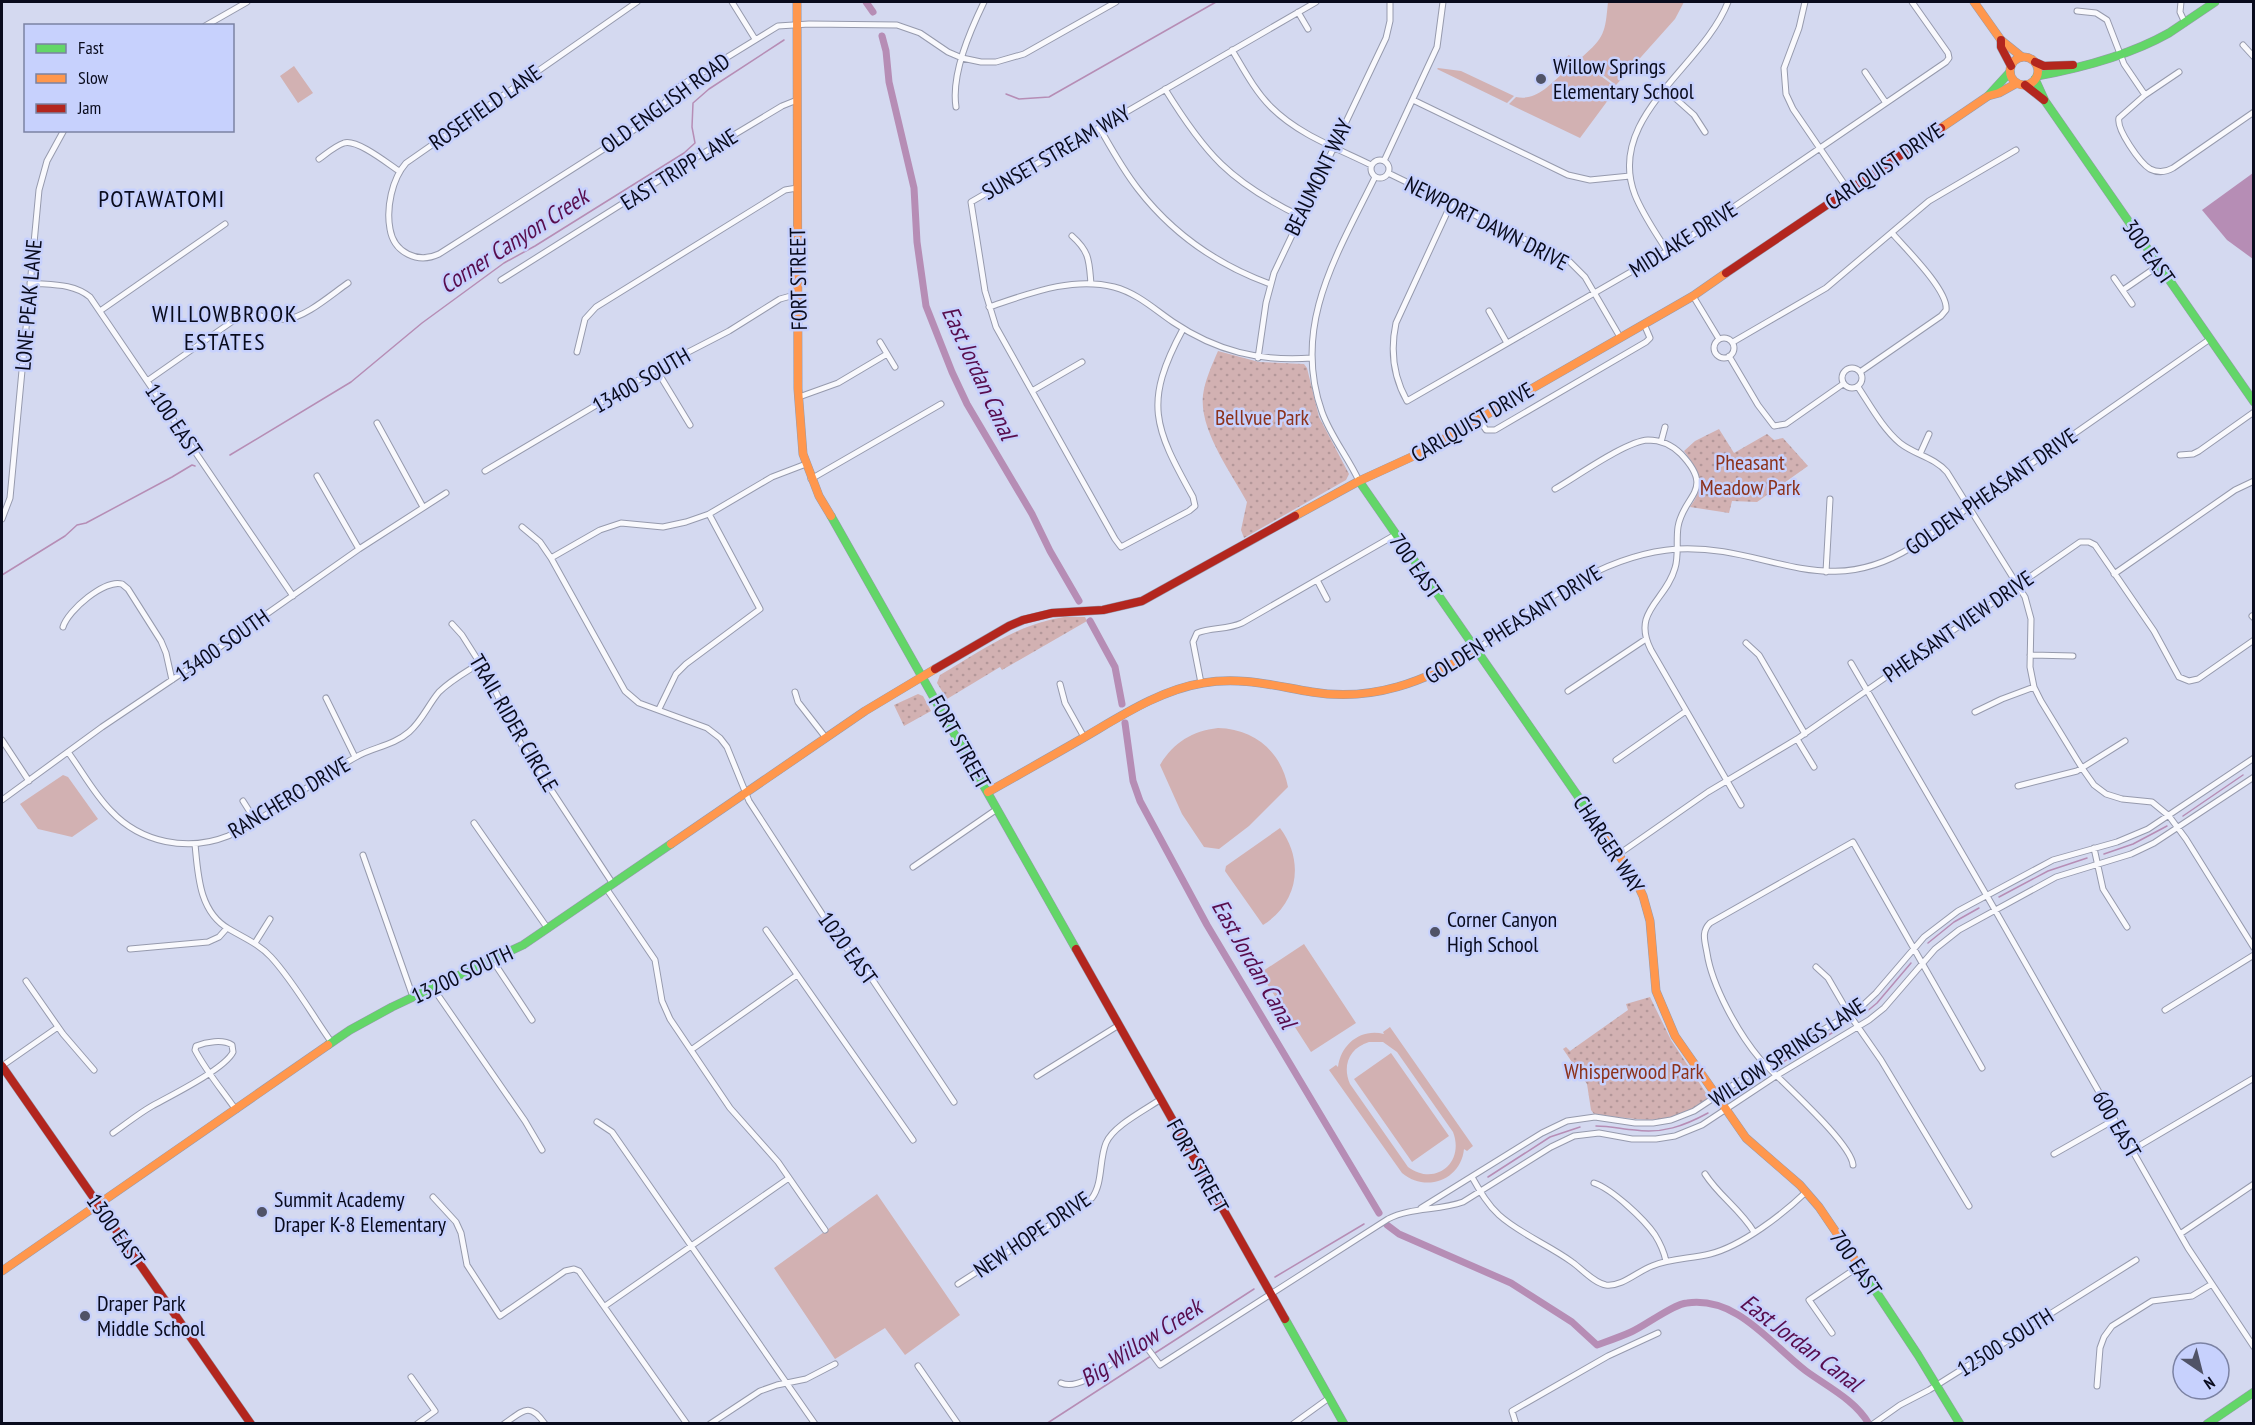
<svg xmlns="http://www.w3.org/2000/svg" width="2255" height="1425" font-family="'PT Sans Narrow',sans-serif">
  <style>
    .green { fill: #d2b1b2; fill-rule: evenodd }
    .park { fill: url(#park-dots) }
    .water { fill: #b68db5 }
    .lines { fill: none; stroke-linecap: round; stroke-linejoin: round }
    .stream { stroke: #b68db5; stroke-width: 1.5 }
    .canal { stroke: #b68db5; stroke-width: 7 }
    .street-casing { stroke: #969aad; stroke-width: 7 }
    .fast-casing { stroke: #969aad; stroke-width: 9 }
    .slow-casing { stroke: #969aad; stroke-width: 9 }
    .jam-casing { stroke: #969aad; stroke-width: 9 }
    .street { stroke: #f9f9fd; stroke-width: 5 }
    .fast { stroke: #63d668; stroke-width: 8 }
    .slow { stroke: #ff974d; stroke-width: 8 }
    .jam { stroke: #b3261e; stroke-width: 8 }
    .poi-dot { fill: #505367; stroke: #c7d1fd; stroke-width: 2 }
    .labels { text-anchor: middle; stroke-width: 5; stroke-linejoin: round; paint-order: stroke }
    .poi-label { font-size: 22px; fill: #090b1d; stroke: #c7d1fd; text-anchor: start }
    .street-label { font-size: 22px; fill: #090b1d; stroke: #c7d1fd }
    .park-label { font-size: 22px; fill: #8c321b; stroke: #c7d1fd }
    .neighbourhood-label { font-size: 24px; letter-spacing: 1.5px; fill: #090b1d; stroke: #c7d1fd }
    .water-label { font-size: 24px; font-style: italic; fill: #580d4d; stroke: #c7d1fd }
  </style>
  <defs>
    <pattern id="park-dots" width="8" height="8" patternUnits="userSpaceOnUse" patternTransform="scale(1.5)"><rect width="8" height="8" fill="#d2b1b2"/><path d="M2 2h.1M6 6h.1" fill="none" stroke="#b39799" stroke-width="1.8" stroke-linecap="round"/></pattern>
  </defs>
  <rect width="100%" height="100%" fill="#d4d9f0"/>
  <path class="green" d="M1608,2h76l-9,17 -59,66 -35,-27c24,-21 24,-25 27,-56z
    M1569,55l6,7 4,-2 38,28 -37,50 -71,-34 7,-7c20,4 32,-11 46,-23l-7,-7z
    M294,66l19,27 -15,10 -18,-27z
    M1438,68l23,3 53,25 -7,7 -70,-34z
    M1218,728c36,1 63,23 70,59l-39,39 -30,23 -15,-2 -22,-33 -22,-49c13,-22 32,-34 58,-37z
    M63,775l5,2 30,42 -26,18 -34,-8 -18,-25z
    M1280,828c25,33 18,75 -17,97l-38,-54 1,-5z
    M1304,944l52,79 -45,29 -51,-79z
    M1390,1027l83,119 -6,5 -3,-2c-3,31 -38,44 -62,24l-73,-103 7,-5 2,2c3,-23 23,-39 46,-33l-1,-2zM1369,1042h14l14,10 56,80c12,31 -18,55 -45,35l-58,-83c-8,-18 -1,-36 19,-42z
    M1391,1053l58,83 -37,26 -58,-83z
    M877,1194l83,121 -55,40 -20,-27 -50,31 -61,-91z"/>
  <path class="park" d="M1218,351l41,11 45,2 3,4 12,49 30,57 -3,6 -102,58 -3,-8 6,-28c-16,-30 -48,-72 -44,-107 2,-15 9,-30 15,-44z
    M1719,429l15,24 33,-19 7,6 9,-2 25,28 -51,36 -25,-1 -3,12 -39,-6c17,-23 9,-35 -6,-56l11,-10z
    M1064,617h21l2,4 -85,49 -2,-3 -53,32 -10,-16 3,-8c42,-24 75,-50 124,-58z
    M918,694l5,2 8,15 -27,15 -10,-21z
    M1650,997l21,43 35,53 1,6c-29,31 -77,19 -113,15l-3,-4 -4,-26 -24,-35 3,-2 4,4 58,-41 -2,-6z"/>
  <path class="water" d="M2253,173v86l-26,-19 -25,-30z"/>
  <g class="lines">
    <path class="stream" d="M1006,94l13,5 30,-2 167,-95
      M230,455l121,-73 71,-59 82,-60 31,-17 149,-93 11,-10 -3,-16 1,-24 16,-14 75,-49
      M2,575l63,-39 12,-11 9,-2 86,-46 20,-12 3,1
      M2183,816l60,-41
      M2104,854l29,-10 34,-18
      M1999,897l49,-26 39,-13
      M1928,943l26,-21 25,-14
      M1865,1013l12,-10 34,-40
      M1783,1062l59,-35
      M1733,1096l27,-19
      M1596,1126c14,0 26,3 39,4 27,4 49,-4 73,-17
      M1488,1177l62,-40 30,-10
      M1275,1277l89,-53
      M1155,1353l99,-64
      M1046,1424l105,-68"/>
    <path class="canal" d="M866,2l7,10
      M882,36l4,15 3,31 25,106 3,54 9,64 26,66 15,32 65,110 18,37 29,50
      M1090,621l25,46 7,37
      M1125,723l8,58 7,20 67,124 172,288
      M1387,1225l12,9 112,49 61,39 25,23c11,-4 23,-8 34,-13 14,-6 42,-28 56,-29 51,-7 84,42 119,68 22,16 49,29 63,53"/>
    <g class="street-casing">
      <path id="street" d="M637,2l-231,161c-14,16 -20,45 -16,66 4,24 28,35 49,25l212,-135 26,-31 101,-62 31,-2 88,1 23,8 28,19 14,6 19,4h15l28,-8 92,-52
        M732,2l23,37
        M1805,2l-6,26 -15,40 2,26 7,15 56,82
        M2181,2l-1,10 5,11
        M2077,11l19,2 11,7 17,44 21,31
        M1298,12l10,17
        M205,26l42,-24
        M2243,45l11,12
        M1232,50c12,20 23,41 39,57 28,28 66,41 100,58
        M1865,72l21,31
        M2179,72l-34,23 -26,23c-3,11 21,45 31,51 8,4 16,3 23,-1l81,-56
        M1165,89c40,65 65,93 135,127
        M1666,90l28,25 11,17
        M1413,100l155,75 22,5 40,-4
        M956,107c-5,-33 14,-76 28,-105
        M1099,127c12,21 24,43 39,62 34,44 80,76 132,95
        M319,159c7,-5 16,-13 25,-16 13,-4 43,20 55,28
        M1371 169a9 9 0 1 1 18 0a9 9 0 1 1-18 0Z
        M1384,161l53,-114 6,-45
        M1388,173l181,88 16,16 35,60
        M1451,204l-55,119c-6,28 -3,53 11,78l274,-158 265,-181 3,-4 -1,-5 -36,-51
        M1072,236c18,16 17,25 19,48
        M1667,251c-11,-18 -24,-36 -32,-56 -30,-78 68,-128 93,-193
        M2114,278l18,26
        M501,280l186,-117 95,-57 15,-6
        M30,283c21,2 43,0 60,14l203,299
        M2123,290l35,-24
        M1693,296l26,43
        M989,307c39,-13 83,-31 125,-20 23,6 40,22 59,35 43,29 87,40 139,36
        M100,311l125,-87
        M1489,311l18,32
        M1183,329c-40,74 -29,98 10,168l2,9 -6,5 -68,36 -6,-8 -119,-212 -11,-36 -14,-89 345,-200
        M1714 348a10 10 0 1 1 20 0a10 10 0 1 1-20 0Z
        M880,342l15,25
        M1733,342l93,-54 103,-87 87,-51
        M577,352l8,-33 11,-12 189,-117 12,-2
        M1729,356l29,49 16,21 12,-2 57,-40
        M1258,358l8,-55 8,-30 112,-235 4,-17v-19
        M1842 378a10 10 0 1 1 20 0a10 10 0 1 1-20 0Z
        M656,369l34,56
        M1860,372l81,-56 5,-6c3,-19 -41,-62 -54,-77
        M147,381l93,-65c16,-5 30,5 46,3 19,-1 46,-25 62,-36
        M1858,387c12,18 25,42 42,56 15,12 34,14 47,29l78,125 6,22 -1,48 4,20 7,14 41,67 12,17 12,9 16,5 30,3 17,14 17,23 68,109
        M1032,391l50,-29
        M799,397l39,-14 49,-29
        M1479,419l7,11h9l151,-88 4,-4 -6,-14
        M377,423l46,84
        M1661,442l4,-15
        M1920,454l9,-20
        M2180,455l13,-1 6,-3 55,-39
        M485,471l184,-109 60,-31 51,-32 18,-5
        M317,476l42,73
        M811,479l130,-75
        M1359,481c-11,-24 -28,-44 -37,-69 -31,-87 16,-159 53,-235
        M1555,489c21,-12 71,-48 93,-49 13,0 24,5 33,14 35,37 2,41 -3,73 -2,13 1,29 -3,41 -9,33 -44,43 -24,82l90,155
        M2,519l8,-21 29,-308 8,-29 17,-31
        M522,527l18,15 11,16 74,133 14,12 68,25 13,10 7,9 22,54 92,142 19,18 94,141
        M551,558l49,-28 21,-7 42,4 23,-5 23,-8 63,-37 34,-13
        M1826,572l4,-73
        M2114,574l121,-84 19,-9
        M1317,580l10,19
        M2252,616l2,2
        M452,624l10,11 26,41 33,68 92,140
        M63,627c5,-17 42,-48 59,-43l6,5 33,52 5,12 6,27
        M1746,643l13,12 46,79
        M1476,650c62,-43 122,-95 201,-101 89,-5 146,54 235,-2l298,-208
        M2030,655l43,1
        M1851,663l136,233 201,352 66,99
        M1201,683l-8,-41 4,-9c15,-6 30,-3 45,-10l153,-88
        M1060,684l5,19 19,34
        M1568,691l78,-52
        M795,692l3,10 28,36
        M326,698l29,59
        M659,709l17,-35 10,-10 74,-55 -51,-95
        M1975,712l27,-13 32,-12
        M1797,739l17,28
        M2,740l27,41
        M68,752c14,19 26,42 43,59 30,32 77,41 117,25 28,-12 63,-38 89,-55 13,-8 26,-17 39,-24 17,-10 37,-11 53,-25 13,-11 19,-27 30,-40 12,-12 27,-20 41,-29
        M1616,760l70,-49
        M2018,786l59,-15 48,-30
        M2,800l100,-73 95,-64 162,-114 87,-56
        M243,801l12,19
        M474,823l74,106
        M195,844c3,31 4,68 34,85 15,9 30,15 42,28 23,25 41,58 61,86
        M2094,848l9,41 24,38
        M1619,854l89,-62 89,-53 283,-197h9l6,3 59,86 25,46 10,4 9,-2 56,-39
        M363,855l50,142
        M913,867l84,-58
        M606,888l49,72 7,41 8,18 60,89 48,54 47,68
        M766,930l147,210
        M255,943l15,-24
        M130,949l78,-7 11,-5 8,-9
        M493,961l39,59
        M1816,967l12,11 21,36 32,46 88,146
        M26,981l37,53 31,36
        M433,988l92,133 17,29
        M2165,1010l89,-55
        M691,1050l106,-75
        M2,1066l56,-39
        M1037,1076l82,-51
        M597,1122l15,10 203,292
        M113,1133c13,-9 25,-19 39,-27 18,-10 73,-37 81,-54l-1,-7c-9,-6 -26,-3 -36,1l-1,4c11,21 27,40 41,60
        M2132,1150l122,-72
        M2054,1154l60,-34
        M1853,1165c-2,-23 -74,-85 -93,-106 -22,-26 -48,-73 -53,-106 -2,-12 -6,-21 3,-30l143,-81 129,226
        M1705,1174c14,22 35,35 49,58
        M1472,1177c8,14 15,27 27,38 21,19 50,30 73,47 10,7 22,21 34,23 16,2 32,-14 46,-19 19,-8 39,-7 58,-12 32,-8 73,-40 96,-62
        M1594,1183c18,6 50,36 61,52 5,8 9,17 11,26
        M433,1197l23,25 5,11 6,32 33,51 65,-45 9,-2 5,2 108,153
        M1421,1208l121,-75 25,-12 28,-4 40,6h18l18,-3 23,-9 71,-47 95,-56 16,-15 48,-56 34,-26 95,-51 64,-18 31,-13 106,-71
        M2180,1234l74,-50
        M958,1284l134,-86c11,-15 7,-38 14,-55 7,-17 39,-33 55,-44
        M605,1306l184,-128
        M1832,1333l-23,-33 49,-33
        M918,1366l40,58
        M411,1377l24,34 -18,13
        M1061,1383c22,10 57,-29 78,-37l9,3 12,16 228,-146c23,-12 50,-8 75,-17l88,-55 23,-11 25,-3 33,6h24l19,-3 27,-11 77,-51 90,-54 15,-12 51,-59 24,-19 97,-53 75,-23 23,-11 100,-66
        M2097,1386l3,-38 4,-11 8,-11 40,-25 40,-5 20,-12
        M504,1424c19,-13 25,-23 41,0
        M710,1424l50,-33 17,-6 29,-6 29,-15
        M1293,1424l36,-26
        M1516,1424l-4,-13 96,-55 50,-23
        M1873,1424l27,-19 29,-15 207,-130"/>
    </g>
    <g class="fast-casing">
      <path id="fast" d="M2037,76c44,-8 93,-21 132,-43 15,-10 31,-21 46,-31
        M2035,79l10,22 209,301
        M1988,96l22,-24
        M1359,481l248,357
        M831,516l245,433
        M328,1045l22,-15 42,-23 131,-62 148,-101
        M1859,1266l59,89 42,69
        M1285,1319l59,105
        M2207,1424l47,-32"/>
    </g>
    <g class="slow-casing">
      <path id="slow" d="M797,2l1,387 5,65 16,42 12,20
        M1974,2l27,38 21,17
        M2010 71a14 14 0 1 1 28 0a14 14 0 1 1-28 0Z
        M1941,128l47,-32 11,-3 18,-10
        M1295,516l64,-35 59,-27 275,-158 33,-23
        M988,792c32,-18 64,-36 95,-54 38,-22 77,-48 120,-55 38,-7 72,3 109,9 60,10 114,-10 164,-42
        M1607,838l27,39 9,19 7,25 6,70 19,45 71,102 54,47 19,22 40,59
        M671,844l194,-133 70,-42
        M2,1271l326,-226"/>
    </g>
    <g class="jam-casing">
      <path id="jam" d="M2001,40v7l10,19
        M2035,62l9,4 29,-1
        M2025,85l19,15
        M1726,273l215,-145
        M935,669l74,-43 14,-6 29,-7 51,-3 39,-9 153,-85
        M1076,949l209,370
        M2,1066l249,358"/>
    </g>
    <use href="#street" class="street"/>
    <use href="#fast" class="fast"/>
    <use href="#slow" class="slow"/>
    <use href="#jam" class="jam"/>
  </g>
  <g class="poi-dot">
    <circle cx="1541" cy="79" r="6"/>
    <circle cx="1435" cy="932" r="6"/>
    <circle cx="262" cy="1212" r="6"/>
    <circle cx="85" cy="1316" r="6"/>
  </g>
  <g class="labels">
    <g class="poi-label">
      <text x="1553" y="74">Willow Springs<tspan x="1553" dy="25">Elementary School</tspan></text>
      <text x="1447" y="927">Corner Canyon<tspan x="1447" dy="25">High School</tspan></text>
      <text x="274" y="1207">Summit Academy<tspan x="274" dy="25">Draper K-8 Elementary</tspan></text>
      <text x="97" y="1311">Draper Park<tspan x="97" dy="25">Middle School</tspan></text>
    </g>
    <g class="street-label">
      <text transform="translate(665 103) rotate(-36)" y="8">OLD ENGLISH ROAD</text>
      <text transform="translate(485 107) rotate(-35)" y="8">ROSEFIELD LANE</text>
      <text transform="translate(1056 152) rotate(-30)" y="8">SUNSET STREAM WAY</text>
      <text transform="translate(1884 166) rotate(-34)" y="8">CARLQUIST DRIVE</text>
      <text transform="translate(679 169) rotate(-32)" y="8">EAST TRIPP LANE</text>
      <text transform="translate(1318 177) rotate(-64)" y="8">BEAUMONT WAY</text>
      <text transform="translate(1487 223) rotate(27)" y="8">NEWPORT DAWN DRIVE</text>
      <text transform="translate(1683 239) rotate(-32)" y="8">MIDLAKE DRIVE</text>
      <text transform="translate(2149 252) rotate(55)" y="8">300 EAST</text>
      <text transform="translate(798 279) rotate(-91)" y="8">FORT STREET</text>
      <text transform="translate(28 305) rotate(-85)" y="8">LONE PEAK LANE</text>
      <text transform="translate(641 380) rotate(-30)" y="8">13400 SOUTH</text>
      <text transform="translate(174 420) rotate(56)" y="8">1100 EAST</text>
      <text transform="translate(1472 422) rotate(-30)" y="8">CARLQUIST DRIVE</text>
      <text transform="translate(1991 491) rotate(-35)" y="8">GOLDEN PHEASANT DRIVE</text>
      <text transform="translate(1416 566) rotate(55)" y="8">700 EAST</text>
      <text transform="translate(1513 624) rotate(-32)" y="8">GOLDEN PHEASANT DRIVE</text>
      <text transform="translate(1958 626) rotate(-35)" y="8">PHEASANT VIEW DRIVE</text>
      <text transform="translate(222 645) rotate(-35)" y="8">13400 SOUTH</text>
      <text transform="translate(514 723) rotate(60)" y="8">TRAIL RIDER CIRCLE</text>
      <text transform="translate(960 742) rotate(61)" y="8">FORT STREET</text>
      <text transform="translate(289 797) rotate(-31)" y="8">RANCHERO DRIVE</text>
      <text transform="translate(1609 844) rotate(57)" y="8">CHARGER WAY</text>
      <text transform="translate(848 948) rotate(54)" y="8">1020 EAST</text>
      <text transform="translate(462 974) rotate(-25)" y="8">13200 SOUTH</text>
      <text transform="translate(1787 1052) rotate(-33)" y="8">WILLOW SPRINGS LANE</text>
      <text transform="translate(2117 1124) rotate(60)" y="8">600 EAST</text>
      <text transform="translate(1198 1166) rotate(61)" y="8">FORT STREET</text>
      <text transform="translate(116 1230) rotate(55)" y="8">1300 EAST</text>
      <text transform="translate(1032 1234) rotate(-34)" y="8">NEW HOPE DRIVE</text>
      <text transform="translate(1856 1263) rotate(56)" y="8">700 EAST</text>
      <text transform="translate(2005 1342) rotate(-32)" y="8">12500 SOUTH</text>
    </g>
    <g class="park-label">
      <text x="1262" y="425">Bellvue Park</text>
      <text x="1750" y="470">Pheasant<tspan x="1750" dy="25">Meadow Park</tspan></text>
      <text x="1634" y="1079">Whisperwood Park</text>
    </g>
    <g class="neighbourhood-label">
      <text x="162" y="207">POTAWATOMI</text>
      <text x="225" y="322">WILLOWBROOK<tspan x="225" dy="28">ESTATES</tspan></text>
    </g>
    <g class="water-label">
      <text transform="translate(514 241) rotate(-33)" y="8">Corner Canyon Creek</text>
      <text transform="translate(979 373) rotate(65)" y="8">East Jordan Canal</text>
      <text transform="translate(1254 964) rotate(60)" y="8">East Jordan Canal</text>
      <text transform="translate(1141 1343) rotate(-33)" y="8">Big Willow Creek</text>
      <text transform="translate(1801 1343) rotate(37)" y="8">East Jordan Canal</text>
    </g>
  </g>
  <rect width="2255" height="1425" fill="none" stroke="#090b1d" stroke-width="6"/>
  <rect x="24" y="24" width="210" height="108" fill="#c7d1fd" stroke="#7b82a3" stroke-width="1.5"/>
  <rect x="36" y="44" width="30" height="9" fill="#63d668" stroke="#7b82a3" stroke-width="1.5"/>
  <text x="78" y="54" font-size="18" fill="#090b1d">Fast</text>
  <rect x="36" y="74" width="30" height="9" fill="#ff974d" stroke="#7b82a3" stroke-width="1.5"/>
  <text x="78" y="84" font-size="18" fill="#090b1d">Slow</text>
  <rect x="36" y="104" width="30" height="9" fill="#b3261e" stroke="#7b82a3" stroke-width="1.5"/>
  <text x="78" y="114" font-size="18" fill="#090b1d">Jam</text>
  <g transform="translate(2201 1371) rotate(145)"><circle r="28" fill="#c7d1fd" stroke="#7b82a3" stroke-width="1.5"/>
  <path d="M0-4.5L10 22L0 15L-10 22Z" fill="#505367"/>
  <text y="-9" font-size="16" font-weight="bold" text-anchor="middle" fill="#090b1d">N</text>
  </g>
</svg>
